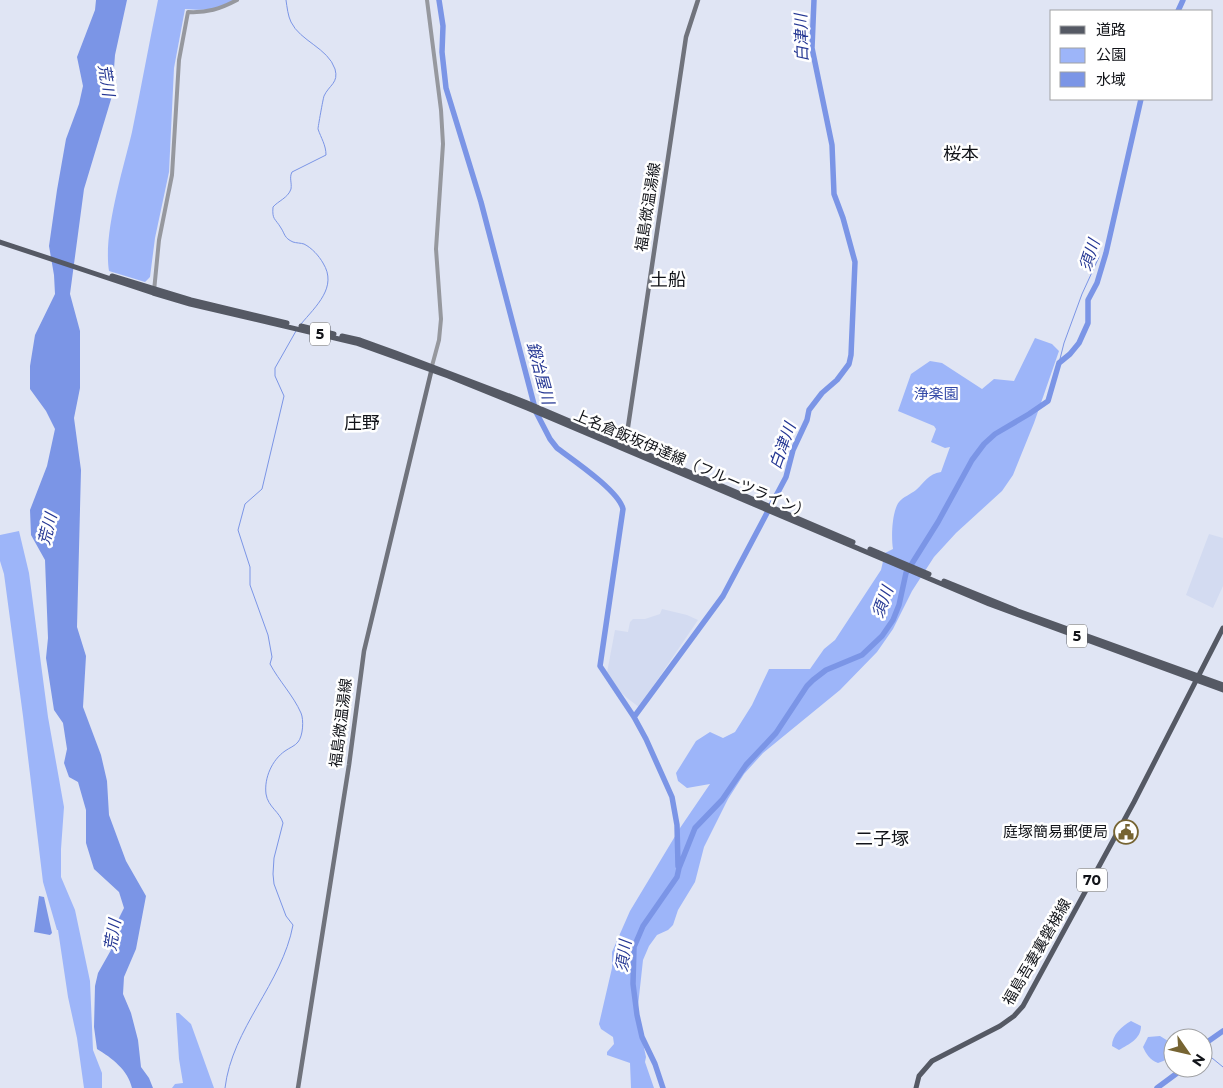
<svg xmlns="http://www.w3.org/2000/svg" width="1223" height="1088" font-family="Montserrat,'Noto Sans JP',sans-serif">
  <style>
    .built { fill: #d3dbf1 }
    .green { fill: #9db5f9 }
    .water { fill: #7b95e6 }
    .lines { fill: none; stroke-linecap: round; stroke-linejoin: round }
    .stream { stroke: #7b95e6; stroke-width: 1 }
    .river { stroke: #7b95e6; stroke-width: 5.5 }
    .tertiary { stroke: #96989e; stroke-width: 4 }
    .secondary { stroke: #70737c; stroke-width: 4.5 }
    .primary { stroke: #555964; stroke-width: 5 }
    .labels { text-anchor: middle; stroke-width: 5; stroke-linejoin: round; paint-order: stroke }
    .shield { fill: #fff; stroke: #595a5e; stroke-width: 1 }
    .shield-label { font-size: 14px; font-weight: bold; fill: #121419 }
    .street-label { font-size: 15px; fill: #121419; stroke: #fff }
    .park-label { font-size: 15px; fill: #3349a7; stroke: #fff }
    .poi-label { font-size: 15px; fill: #121419; stroke: #fff; text-anchor: end }
    .water-label { font-size: 16px; font-style: italic; fill: #263894; stroke: #fff }
    .quarter-label { font-size: 18px; fill: #121419; stroke: #fff }
  </style>
  <rect width="100%" height="100%" fill="#e0e5f4"/>
  <path class="built" d="M1209,534l14,4v48l-10,22 -27,-13z
    M662,609l25,6 11,5 -59,87 -12,-9 -21,-20 9,-48 13,2 2,-10 3,-3h12l15,-5z"/>
  <path class="green" d="M158,0h76c-20,10 -27,11 -49,9l-11,59 -5,104 -14,66 -5,39 -5,5 -36,-11c-6,-38 14,-101 23,-139 9,-44 17,-88 26,-132z
    M1035,338l17,6 7,7 -25,72 -21,52 -11,16 -46,42 -22,24 -22,34 -19,38 -16,23 -37,38 -77,63 -19,21 -16,25 -24,48 -9,35 -17,28 -5,15 -5,5 -11,5 -8,11 -6,14 -6,55 9,42 -1,5 9,26h-23l-1,-25 -23,-8v-3l7,-8 -1,-7 -12,-8 -2,-5 13,-56v-16l18,-41 50,-83 30,-44 -23,4 -9,-7 -2,-8 20,-32 14,-9 13,6 12,-6 17,-27 17,-36h41l14,-20 11,-9 46,-70 4,-17 8,-4c-2,-12 -1,-38 6,-47 4,-5 12,-8 17,-12 9,-8 12,-16 25,-18l9,-25 -5,1 -14,-6 5,-13 -2,-3 -36,-15 13,-37 19,-13 12,2 40,26 12,-10 20,2z
    M19,531l10,42 19,144 16,90 -3,42v28l14,33 15,71 3,69 9,23v15h-18l-7,-50 -9,-41 -10,-67h-1l-14,-48 -20,-166 -19,-142 -4,-13v-26z
    M176,1013h3l12,11 23,64h-42l3,-4 8,-1 -4,-24z
    M1131,1021l10,5c0,13 -12,18 -22,24l-7,-4c0,-11 10,-20 19,-25z
    M1160,1036l13,8c0,12 -3,15 -15,19 -8,-3 -12,-9 -15,-16l5,-10z"/>
  <path class="water" d="M96,0h31l-12,55 -3,41 -28,93 -14,105 10,37v57l-6,30 7,52 -4,157 9,29 -3,51 18,48 6,26 2,34 17,46 20,35 -10,53 -12,28 -1,17 8,19 7,27 3,27 8,11 4,10h-21c-4,-18 -20,-30 -35,-39l-3,-22 1,-41 3,-13 13,-23 2,-20 11,-22 -5,-16 -25,-23 -8,-26v-33l-8,-28 -9,-5 -5,-14 3,-14 -4,-26 -9,-13 -8,-52 2,-20 -3,-78 -14,-25 -1,-25 17,-44 8,-37 -9,-18 -16,-22v-23l5,-31 20,-41 -1,-19 -5,-29 8,-56 9,-51 13,-35 4,-18 -6,-29 18,-47z
    M39,896l5,1 8,36 -2,2 -16,-3z"/>
  <g class="lines">
    <path class="stream" d="M286,0c1,7 2,16 5,22 9,19 37,26 44,47 4,14 -6,16 -11,27 -1,3 -6,31 -6,33 3,9 8,16 8,26l-34,17c-3,6 0,10 -1,17 -3,9 -13,12 -18,18 -1,13 2,11 8,21 4,6 3,10 12,14 3,1 8,1 11,2 8,4 15,12 19,19 15,24 -7,43 -22,61
      M1059,363l5,-20 18,-49 17,-37
      M1203,1060l9,-2 11,9
      M1184,1069l1,-1
      M225,1088c7,-60 57,-104 68,-163l-7,-9 -12,-32 -1,-10 1,-16 9,-35c-3,-11 -15,-16 -17,-29 -2,-16 6,-34 19,-43 4,-3 10,-5 13,-9 5,-6 6,-22 3,-29 -8,-18 -22,-32 -31,-49l2,-7 -4,-22 -18,-50v-18l-12,-37 7,-26 17,-15 22,-93 -9,-20v-8l21,-37"/>
    <path class="river" d="M439,0l4,26 -1,26 4,36 35,114 55,210 14,27 7,9c16,12 62,43 66,61l-23,157 34,51 12,22 26,58 5,28 1,41
      M1178,11l5,-11
      M634,717l89,-121 63,-119 7,-27 14,-30 2,-10 13,-17 15,-13 12,-16 2,-9 4,-93 -12,-44 -9,-24 -2,-49 -20,-97 2,-48
      M1203,1045l20,-14
      M663,1088l-8,-24 -13,-27 -5,-22 -4,-31 1,-37 9,-21 34,-49 2,-9 16,-40 27,-28 24,-35 30,-32 31,-47 6,-6 13,-10 36,-15 20,-19 11,-16 6,-15 7,-32 32,-51 34,-62 12,-16 11,-10 34,-20 19,-13 11,-38 11,-9 9,-11 9,-20v-23l9,-17 9,-30 35,-154
      M1157,1088l27,-20"/>
    <path class="tertiary" d="M427,0l14,110 2,34 -7,105 5,70 -2,21 -7,26
      M154,291l5,-51 13,-65 7,-115 9,-48c19,1 32,-3 49,-12"/>
    <path class="secondary" d="M625,447l61,-410 12,-37
      M298,1088l51,-323 15,-114 68,-283"/>
    <path class="primary" d="M0,242l153,51 37,11 166,39 92,33 79,32 462,196 234,86
      M112,276l79,24 96,23
      M301,326l33,8
      M342,336l18,4 36,13 129,49 328,140
      M870,549l59,25
      M944,581l74,30 205,74
      M916,1088l3,-12 13,-15 68,-35 14,-10 9,-10 111,-204 89,-174"/>
  </g>
  <defs>
    <g id="civic-ring" transform="scale(1.25)"><circle r="9.5" fill="#fff" stroke="#766432" stroke-width="1.5"/><path d="M-.6-6.5H3V-4.5H.6V-3L4-1V1h2V6H-6V1h2V-1L-.6-3ZM-1.2 2.5V6h2.4V2.5Z" fill="#766432"/></g>
  </defs>
  <g fill-rule="evenodd">
    <use href="#civic-ring" x="1126" y="832"/>
  </g>
  <g class="labels">
    <g class="shield">
      <rect x="310" y="322.5" width="20" height="23" rx="4"/>
      <rect x="1067" y="624.5" width="20" height="23" rx="4"/>
      <rect x="1077" y="868.5" width="30" height="23" rx="4"/>
    </g>
    <g class="shield-label">
      <text x="320" y="339">5</text>
      <text x="1077" y="641">5</text>
      <text x="1092" y="885">70</text>
    </g>
    <g class="street-label">
      <text transform="translate(648 207) rotate(-81)" y="5">福島微温湯線</text>
      <text transform="translate(692 464) rotate(23)" y="5">上名倉飯坂伊達線（フルーツライン）</text>
      <text transform="translate(341 723) rotate(-83)" y="5">福島微温湯線</text>
      <text transform="translate(1037 952) rotate(-60)" y="5">福島吾妻裏磐梯線</text>
    </g>
    <g class="park-label">
      <text x="936" y="399">浄楽園</text>
    </g>
    <g class="poi-label">
      <text x="1108" y="837">庭塚簡易郵便局</text>
    </g>
    <g class="water-label">
      <text transform="translate(801 38) rotate(-92)" y="6">白津川</text>
      <text transform="translate(107 80) rotate(81)" y="6">荒川</text>
      <text transform="translate(1089 255) rotate(-72)" y="6">須川</text>
      <text transform="translate(541 373) rotate(75)" y="6">鍛冶屋川</text>
      <text transform="translate(782 446) rotate(-70)" y="6">白津川</text>
      <text transform="translate(47 529) rotate(-76)" y="6">荒川</text>
      <text transform="translate(882 602) rotate(-70)" y="6">須川</text>
      <text transform="translate(112 935) rotate(-81)" y="6">荒川</text>
      <text transform="translate(623 956) rotate(-83)" y="6">須川</text>
    </g>
    <g class="quarter-label">
      <text x="961" y="160">桜本</text>
      <text x="668" y="286">土船</text>
      <text x="362" y="429">庄野</text>
      <text x="882" y="845">二子塚</text>
    </g>
  </g>
  <rect x="1050" y="10" width="162" height="90" fill="#ffffff" stroke="#a0a1a3"/>
  <rect x="1060" y="26" width="25" height="8" fill="#555964" stroke="#a0a1a3"/>
  <text x="1096" y="35" font-size="15" fill="#121419">道路</text>
  <rect x="1060" y="48" width="25" height="15" fill="#9db5f9" stroke="#a0a1a3"/>
  <text x="1096" y="60" font-size="15" fill="#121419">公園</text>
  <rect x="1060" y="72" width="25" height="15" fill="#7b95e6" stroke="#a0a1a3"/>
  <text x="1096" y="85" font-size="15" fill="#121419">水域</text>
  <g transform="translate(1188 1053) rotate(124)"><circle r="24" fill="#ffffff" stroke="#a0a1a3"/>
  <path d="M0-4L9 19L0 12L-9 19Z" fill="#766432"/>
  <text y="-8" font-size="14" font-weight="bold" text-anchor="middle" fill="#121419">N</text>
  </g>
</svg>
